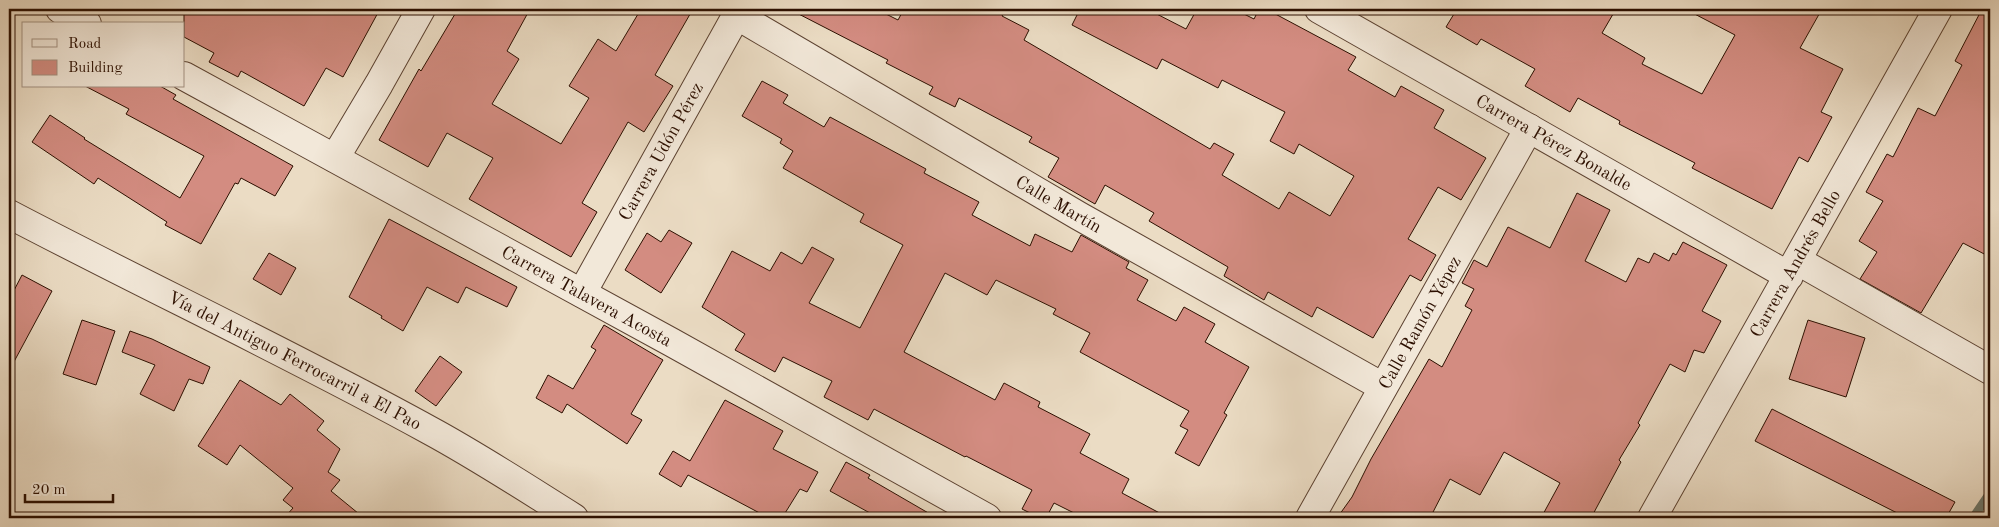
<svg xmlns="http://www.w3.org/2000/svg" width="1999" height="527" font-family="'Old Standard TT',serif">
  <style>
    .lines { fill: none; stroke-linecap: round; stroke-linejoin: round }
    .stream { stroke: #6d776a; stroke-width: 9 }
    .building { fill: #d38c81; stroke: #2c0f00 }
    .street-casing { stroke: #5c4231; stroke-width: 30 }
    .street { stroke: #f2e8d9; stroke-width: 28 }
    .labels { text-anchor: middle; stroke-width: 4; stroke-linejoin: round; paint-order: stroke }
    .street-label { font-size: 18px; fill: #2c0f00; stroke: #f2e8d9 }
  </style>
  <rect width="100%" height="100%" fill="#ebdcc4"/>
  <filter id="stains"><feTurbulence type="fractalNoise" baseFrequency=".004" numOctaves="4"/><feColorMatrix values="0 0 0 0 .2 0 0 0 0 .09 0 0 0 0 .02 0 0 0 .5 -.17"/></filter>
  <radialGradient id="worn" r=".72"><stop offset=".6" stop-color="#630" stop-opacity="0"/><stop offset="1" stop-color="#630" stop-opacity=".3"/></radialGradient>
  <g class="lines">
    <path class="stream" d="M1973,518l17,-25"/>
  </g>
  <path class="building" d="M184,9h196l-37,68 -17,-9 -22,38 -63,-35 -3,6 -29,-15 5,-9 -30,-16z
    M458,9h72l-23,42 12,8 -27,45 69,40 28,-46 -20,-12 29,-47 18,12 25,-42h52l-38,66 18,11 -29,46 -16,-10 -46,81 15,9 -26,45 -102,-58 24,-41 -46,-25 -19,34 -49,-27 40,-71 2,2z
    M789,9h87l22,11 6,-11h102l-4,7 27,14 -5,10 186,109 4,-6 20,11 -12,21 57,34 10,-17 41,24 24,-40 -55,-32 -5,10 -24,-13 15,-29 -63,-32 -4,8 -56,-29 -5,10 -85,-44 8,-16h67l39,20 11,-20h37l20,10 5,-10h7l90,48 -8,13 47,27 6,-11 43,24 -10,18 52,30 -25,42 -23,-13 -30,52 28,16 -15,26 -11,-6 -37,63 -56,-31 -5,10 -44,-25 -4,8 -40,-24 4,-9 -79,-46 5,-8 -49,-28 -10,19 -47,-27 11,-19 -30,-16 3,-5 -73,-39 -4,9 -26,-13 4,-7 -47,-24 2,-3z
    M1457,9h159l-14,24 43,25 -3,6 60,30 33,-59 -50,-26h137l-22,39 43,21 -22,43 11,5 -24,45 -9,-5 -27,52 -80,-41 3,-5 -76,-39 1,-3 -42,-23 -8,14 -45,-26 10,-17 -54,-30 -4,6 -31,-18z
    M1982,9h8v248l-27,-14 -42,70 -61,-34 17,-27 -18,-11 24,-40 -17,-9 21,-38 6,3 25,-49 17,8 27,-51 -7,-4z
    M762,81l26,14 -5,8 41,24 6,-10 96,52 -2,4 55,29 -7,13 58,31 5,-12 37,18 9,-17 48,27 -3,6 22,12 -11,20 39,21 8,-14 31,17 -10,18 44,25 -25,46 3,2 -28,51 -24,-13 13,-23 -8,-4 9,-15 -109,-59 10,-19 -37,-19 3,-5 -60,-29 -9,15 -42,-22 -41,79 91,48 9,-17 36,19 -2,5 52,27 -10,19 49,26 -7,14 47,25h-85l-30,-15 -8,15h-6l-18,-9 10,-19 -66,-34 -1,1 -91,-48 -6,11 -44,-23 8,-16 -49,-24 -8,15 -40,-22 10,-16 -43,-27 30,-56 38,20 11,-19 21,12 10,-17 22,12 -25,44 51,25 43,-83 -43,-23 4,-8 -81,-46 10,-17 -13,-8 2,-4 -40,-23z
    M85,86h75l16,9 -3,4 120,67 -18,30 -34,-18 -3,6 -3,-1 -34,61 -36,-19 2,-3 -69,-44 -4,6 -62,-42 18,-27 35,23 -1,1 96,59 24,-42 -78,-42 3,-5z
    M1577,193l33,17 -25,51 41,21 12,-24 11,5 5,-10 15,8 4,-8 3,2 7,-13 44,23 -25,46 19,10 -17,32 -10,-3 -9,22 -15,-8 -32,59 2,2 -21,35 2,2 -30,56h-50l19,-35 -56,-31 -24,43 -30,-16 -20,39h-93l15,-21 19,-38 58,-100 13,8 30,-57 -7,-4 9,-17 -12,-6 12,-23 13,7 21,-40 42,21z
    M389,219l128,68 -10,20 -41,-20 -8,16 -31,-16 -24,44 -22,-13 1,-2 -33,-19z
    M669,230l23,13 -31,50 -36,-23 22,-37 14,9z
    M269,253l27,15 -15,27 -28,-16z
    M22,275l30,16 -43,80v-71z
    M82,320l33,11 -19,54 -33,-11z
    M1808,320l57,18 -19,59 -57,-18z
    M604,325l59,35 -32,54 11,6 -15,24 -60,-40 -5,9 -26,-15 12,-23 25,14 23,-39 -5,-3z
    M130,331l22,8 58,28 -7,17 -14,-5 -15,32 -34,-17 15,-29 -33,-13z
    M440,356l22,16 -26,34 -21,-15z
    M240,380l41,25 9,-11 34,27 -7,9 23,19 -12,23 12,8 -9,11 33,27h-80l9,-10 -10,-8 10,-12 -53,-43 -13,20 -29,-19z
    M725,400l58,31 -10,18 45,23 -11,20 -7,-3 -18,29h-13l-81,-43 -7,12 -22,-13 14,-23 17,10z
    M1772,409l183,93 -9,16h-39l-152,-77z
    M846,462l24,13 -2,3 69,40h-58l-49,-27z"/>
  <g class="lines">
    <g class="street-casing">
      <g id="street">
        <path d="M60,9l27,15"/>
        <path id="s1" d="M1319,9l470,267"/>
        <path id="s2" d="M736,15l343,201 304,171"/>
        <path id="s3" d="M184,76l487,266 316,176"/>
        <path d="M335,158l44,-74 42,-75"/>
        <path id="s4" d="M9,214c139,73 282,140 420,216 50,27 97,58 145,88"/>
        <path d="M1798,261l192,109"/>
        <path id="s5" d="M582,293l158,-284"/>
        <path id="s6" d="M1310,518l219,-390"/>
        <path id="s7" d="M1652,518l286,-509"/>
      </g>
    </g>
    <use href="#street" class="street"/>
  </g>
  <g class="labels">
    <g class="street-label">
      <text dy="6" stroke="none"><textPath href="#s1" startOffset="270">Carrera Pérez Bonalde</textPath></text>
      <text dy="6" stroke="none"><textPath href="#s5" startOffset="162">Carrera Udón Pérez</textPath></text>
      <text dy="6" stroke="none"><textPath href="#s2" startOffset="374">Calle Martín</textPath></text>
      <text dy="6" stroke="none"><textPath href="#s7" startOffset="292">Carrera Andrés Bello</textPath></text>
      <text dy="6" stroke="none"><textPath href="#s3" startOffset="459">Carrera Talavera Acosta</textPath></text>
      <text dy="6" stroke="none"><textPath href="#s6" startOffset="224">Calle Ramón Yépez</textPath></text>
      <text dy="6" stroke="none"><textPath href="#s4" startOffset="321">Vía del Antiguo Ferrocarril a El Pao</textPath></text>
    </g>
  </g>
  <rect width="1999" height="527" fill="none" stroke="#ebdcc4" stroke-width="30"/>
  <rect x="10" y="10" width="1979" height="507" fill="none" stroke="#2c0f00" stroke-width="2.5"/>
  <rect x="15" y="15" width="1969" height="497" fill="none" stroke="#2c0f00"/>
  <rect x="22" y="22" width="162" height="65" fill="#f2e8d9" stroke="#a39182"/>
  <rect x="32" y="39" width="25" height="8" fill="#f2e8d9" stroke="#a39182"/>
  <text x="68" y="48" font-size="15" fill="#2c0f00">Road</text>
  <rect x="32" y="60" width="25" height="15" fill="#d38c81" stroke="#a39182"/>
  <text x="68" y="72" font-size="15" fill="#2c0f00">Building</text>
  <path d="M25 494v8h88v-8" fill="none" stroke="#2c0f00" stroke-width="2.5"/>
  <text x="32" y="494" font-size="15" fill="#2c0f00" stroke="#f2e8d9" stroke-width="4" paint-order="stroke">20 m</text>
  <rect width="100%" height="100%" filter="url(#stains)"/>
  <rect width="100%" height="100%" fill="url(#worn)"/>
</svg>
